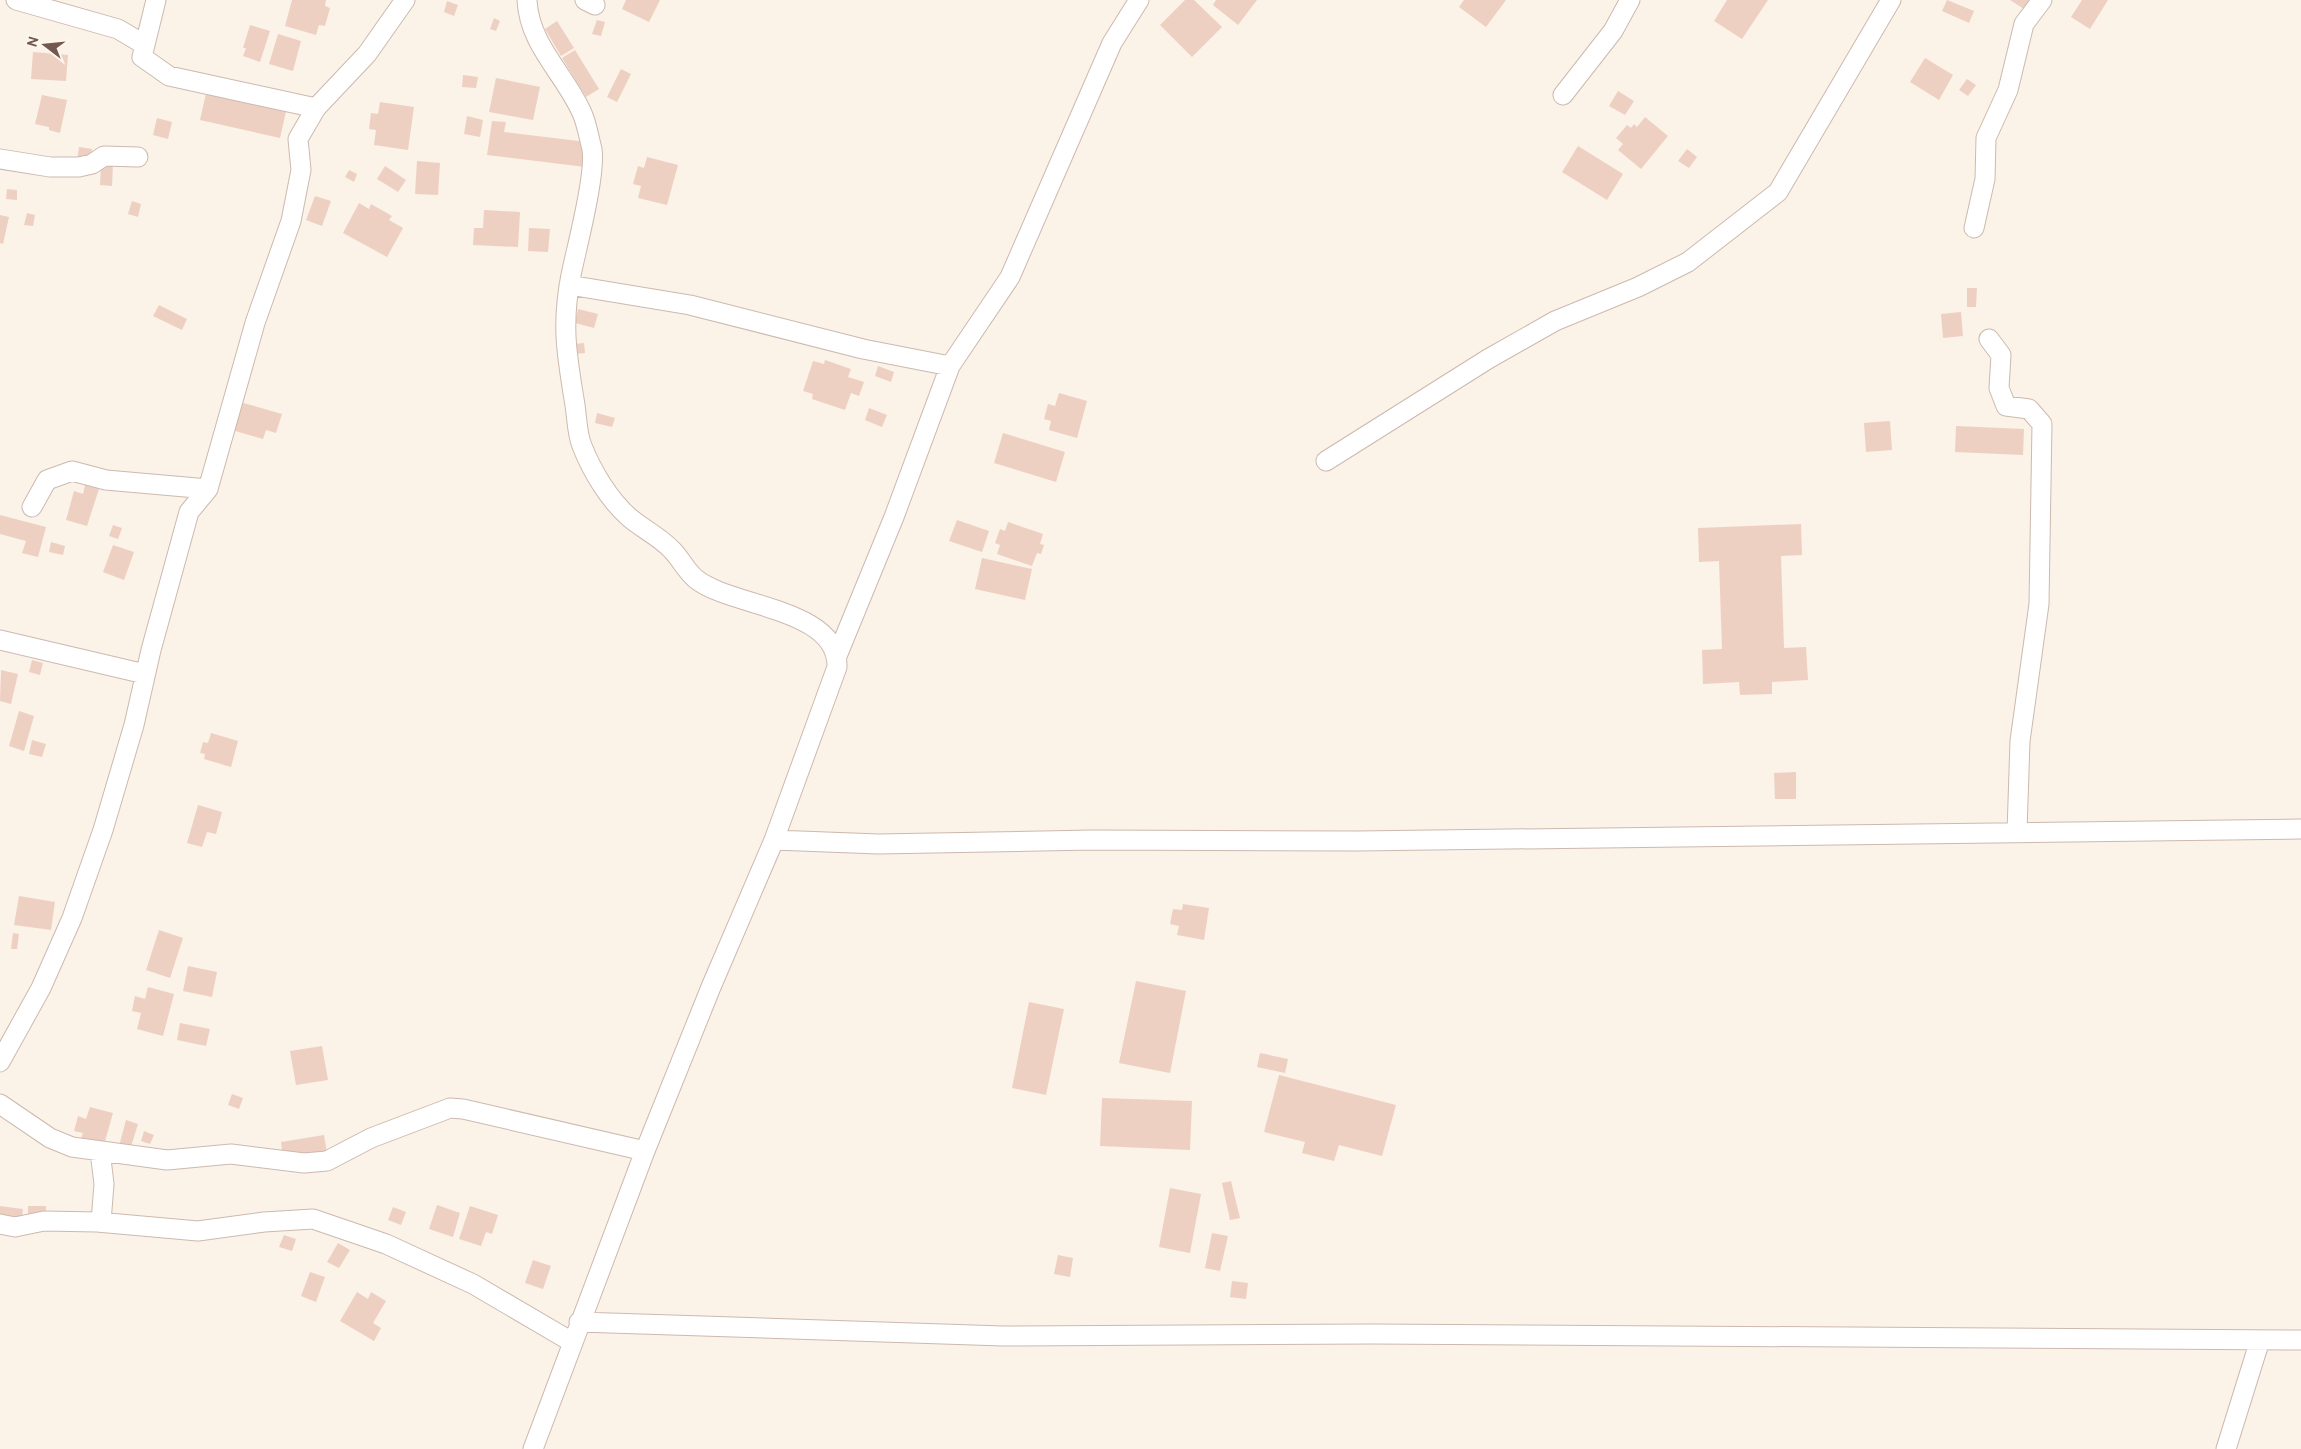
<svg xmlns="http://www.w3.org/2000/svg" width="2301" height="1449" font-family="Overpass,sans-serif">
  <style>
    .building { fill: #eed0c2 }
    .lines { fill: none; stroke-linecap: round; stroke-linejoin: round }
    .minor-casing { stroke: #ccb9af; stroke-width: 21 }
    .minor { stroke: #fff; stroke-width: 19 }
  </style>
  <rect width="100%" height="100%" fill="#fbf2e8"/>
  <path class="building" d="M292,0h34l-1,6 5,2 -5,18 -6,-1 -3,10 -31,-9z
    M626,0h34l-11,22 -27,-13z
    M1185,0h9l28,27 -30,30 -32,-32z
    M1216,0h41l-19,25 -25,-20z
    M1464,0h42l-20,27 -27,-20z
    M1727,0h41l-26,39 -28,-18z
    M1947,0l27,11 -5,12 -27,-12z
    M2010,0h19l-5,9z
    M2082,0h26l-18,29 -19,-12z
    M447,1l11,4 -4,11 -10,-4z
    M494,18l6,3 -4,10 -6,-2z
    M597,20l8,2 -4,14 -9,-2z
    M557,21l17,27 -13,8 -16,-27z
    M250,25l20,6 -10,31 -17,-6 3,-8h-3z
    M278,34l23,7 -8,30 -24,-7z
    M575,50l24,39 -13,8 -24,-39z
    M33,52l35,3 -2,26 -35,-2z
    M1925,58l28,17 -14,25 -29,-18z
    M621,69l10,5 -14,28 -10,-5z
    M463,75l15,2 -2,11 -14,-1z
    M496,78l44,9 -7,33 -44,-8z
    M1967,79l9,6 -8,11 -9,-6z
    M207,89l80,18 -7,31 -80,-18z
    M1618,91l16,10 -9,14 -16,-9z
    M42,95l25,5 -7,33 -11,-3v-3l-14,-3z
    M380,102l34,5 -6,43 -34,-5 2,-15 -7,-1 2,-16 7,1z
    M467,116l16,4 -3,17 -16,-3z
    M1645,117l23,19 -27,33 -23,-19 5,-6 -7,-6 11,-13 4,3 3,-4 3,3z
    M157,118l15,4 -4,17 -15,-4z
    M492,121l14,1 -2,10 83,10 -2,25 -98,-12z
    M1578,146l45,28 -16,26 -45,-28z
    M79,147l13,2 -2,13 -13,-2z
    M1687,149l10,8 -8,11 -11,-7z
    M647,157l31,8 -11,40 -29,-7 3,-12 -8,-2 5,-18 6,2z
    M417,161l23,2 -2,32 -23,-1z
    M101,164h12l-1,22 -12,-1z
    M385,166l21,14 -8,12 -21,-13z
    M349,170l8,4 -3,8 -9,-5z
    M7,189l10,1v10l-11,-1z
    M315,196l16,5 -9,25 -16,-6z
    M132,201l9,3 -3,13 -10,-3z
    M359,203l10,6 2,-5 21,12 -3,4 14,8 -16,29 -44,-24z
    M484,210l36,2 -2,35 -45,-2 1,-17h9z
    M27,213l8,2 -2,11 -9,-1z
    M0,215l9,2 -6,27 -3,-1z
    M529,228l21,1 -2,23 -20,-1z
    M1967,288h10l-1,19h-9z
    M159,305l28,14 -5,11 -29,-14z
    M578,309l20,5 -4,14 -19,-5z
    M1961,312l2,24 -20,2 -2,-24z
    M584,343l1,10 -10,1 -1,-10z
    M825,360l26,9 -3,8 16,5 -5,14 -8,-3 -6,17 -33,-11 1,-5 -10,-3 10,-30 11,3z
    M878,366l16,6 -3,10 -16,-6z
    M1059,393l28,8 -10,37 -28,-8 2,-9 -7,-2 4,-15 7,2z
    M240,402l42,12 -6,19 -10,-3 -3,9 -31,-9z
    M869,408l18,7 -5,12 -17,-7z
    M597,413l18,5 -3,9 -17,-4z
    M1890,421l2,29 -26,2 -2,-29z
    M1956,426l68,3 -1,26 -68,-3z
    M1003,433l62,19 -9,30 -62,-19z
    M85,485l14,4 -12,37 -21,-6 8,-29 9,3z
    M0,515l46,12 -8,30 -16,-4 4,-12 -26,-7z
    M957,520l32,11 -7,21 -33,-11z
    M1008,522l35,12 -3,10 4,1 -3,9 -4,-1 -5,13 -35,-12 3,-9 -5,-2 5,-14 5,2z
    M1801,524l1,31 -21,1 3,92 22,-1 2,33 -36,2v12l-32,1 -1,-13 -36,2 -1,-34 20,-1 -3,-88 -20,1 -1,-34z
    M113,525l9,3 -4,11 -9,-3z
    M51,542l14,4 -2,9 -14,-3z
    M113,545l21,7 -10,28 -21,-8z
    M982,558l50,11 -7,31 -50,-11z
    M32,660l11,3 -3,12 -11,-3z
    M1,670l17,4 -7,30 -11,-3z
    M19,711l15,5 -10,35 -15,-5z
    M211,733l27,8 -7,26 -27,-8 1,-5 -5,-1 3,-11 5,1z
    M32,740l14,4 -4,13 -13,-3z
    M1796,772v27h-21l-1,-26z
    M198,805l24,7 -6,22 -9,-2 -5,15 -15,-4z
    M19,896l36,6 -4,28 -37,-5z
    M1183,904l26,4 -5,32 -27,-5 2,-9 -9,-2 3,-15 9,1z
    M159,930l24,8 -13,40 -24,-8z
    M13,933l6,1 -2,15h-6z
    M188,966l29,6 -5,25 -29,-6z
    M1136,981l50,10 -16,82 -51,-10z
    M148,987l26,7 -11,42 -26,-7 4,-16 -9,-2 3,-15 10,3z
    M1029,1002l35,7 -18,86 -34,-7z
    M180,1023l30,6 -4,17 -29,-6z
    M322,1046l6,34 -32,5 -6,-34z
    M1260,1053l28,6 -3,14 -28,-6z
    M1279,1075l117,30 -14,51 -43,-11 -5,16 -32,-8 3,-11 -41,-10z
    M232,1094l11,4 -4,11 -11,-4z
    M1102,1098l90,3 -2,49 -90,-4z
    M90,1107l23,6 -10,35 -23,-7 3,-8 -9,-2 4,-15 8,3z
    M126,1120l12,4 -9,29 -11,-3z
    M144,1131l10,4 -4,9 -9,-3z
    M324,1135l3,18 -44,6 -2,-17z
    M1231,1181l9,37 -10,2 -8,-37z
    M1170,1188l31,6 -11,59 -31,-6z
    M437,1205l23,8 -7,24 -24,-8z
    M0,1206l23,3 -1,9 -22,-3z
    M28,1206h18v9h-18z
    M470,1206l28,9 -6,19 -6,-2 -5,14 -22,-7z
    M393,1207l13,5 -5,13 -13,-5z
    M1212,1233l16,3 -8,35 -15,-3z
    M284,1235l12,4 -4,12 -13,-4z
    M338,1243l12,7 -11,18 -12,-6z
    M1058,1255l15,3 -3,19 -16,-3z
    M533,1260l18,6 -8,23 -18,-6z
    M310,1272l15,5 -9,25 -15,-6z
    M1232,1281l16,2 -2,16 -16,-2z
    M357,1292l11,7 3,-7 15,9 -13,22 8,5 -7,13 -34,-20z"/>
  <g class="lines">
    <g class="minor-casing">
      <path id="minor" d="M16,0l102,29 27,16
        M156,0l-14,57 27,19 147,32
        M527,0c2,45 38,74 55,113 5,11 7,25 10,36 4,26 -15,97 -21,126 -10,51 -4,81 4,130 2,13 2,29 7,41 10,25 27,54 48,72 13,11 30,19 42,32 9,9 14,21 24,29 34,28 143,29 141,88l-63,173 -63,147 -66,164 -112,298
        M585,0l10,5
        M1563,95l50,-64 17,-31
        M0,159l50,8h29l13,-3 12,-8 34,1
        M1974,228l11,-49 1,-41 22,-48 16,-66 18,-24
        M569,285l121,20 173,44 87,17
        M1989,339l12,16 -2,33 7,18 23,3 13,15 -3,180 -19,137 -3,91
        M1326,461l162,-102 67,-38 83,-34 50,-25 90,-70 113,-192
        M32,507l15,-27 25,-9 34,9 102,9
        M0,640l145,34
        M837,656l57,-139 56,-151 60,-89 102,-234 27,-43
        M774,840l104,4 214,-4 266,1 943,-12
        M0,1062l41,-74 31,-70 31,-88 31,-105 17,-75 38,-138 19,-23 47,-166 36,-102 10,-51 -3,-31 18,-31 51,-54 38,-54
        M0,1104l50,34 22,9 95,13 64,-6 73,9 23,-2 44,-23 79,-30 13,1 182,42
        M100,1151l4,33 -3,38
        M0,1224l15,3 29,-6 53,1 101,9 66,-9 49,-3 73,25 87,40 99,58
        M579,1322l424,14 369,-2 929,6
        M2226,1449l34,-109"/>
    </g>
    <use href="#minor" class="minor"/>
  </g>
  <g transform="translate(45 45) rotate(286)" stroke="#fdf6ee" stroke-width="4" paint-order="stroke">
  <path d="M0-4L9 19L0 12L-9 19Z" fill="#72584e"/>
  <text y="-8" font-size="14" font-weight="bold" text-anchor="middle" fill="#72584e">N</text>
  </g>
</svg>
